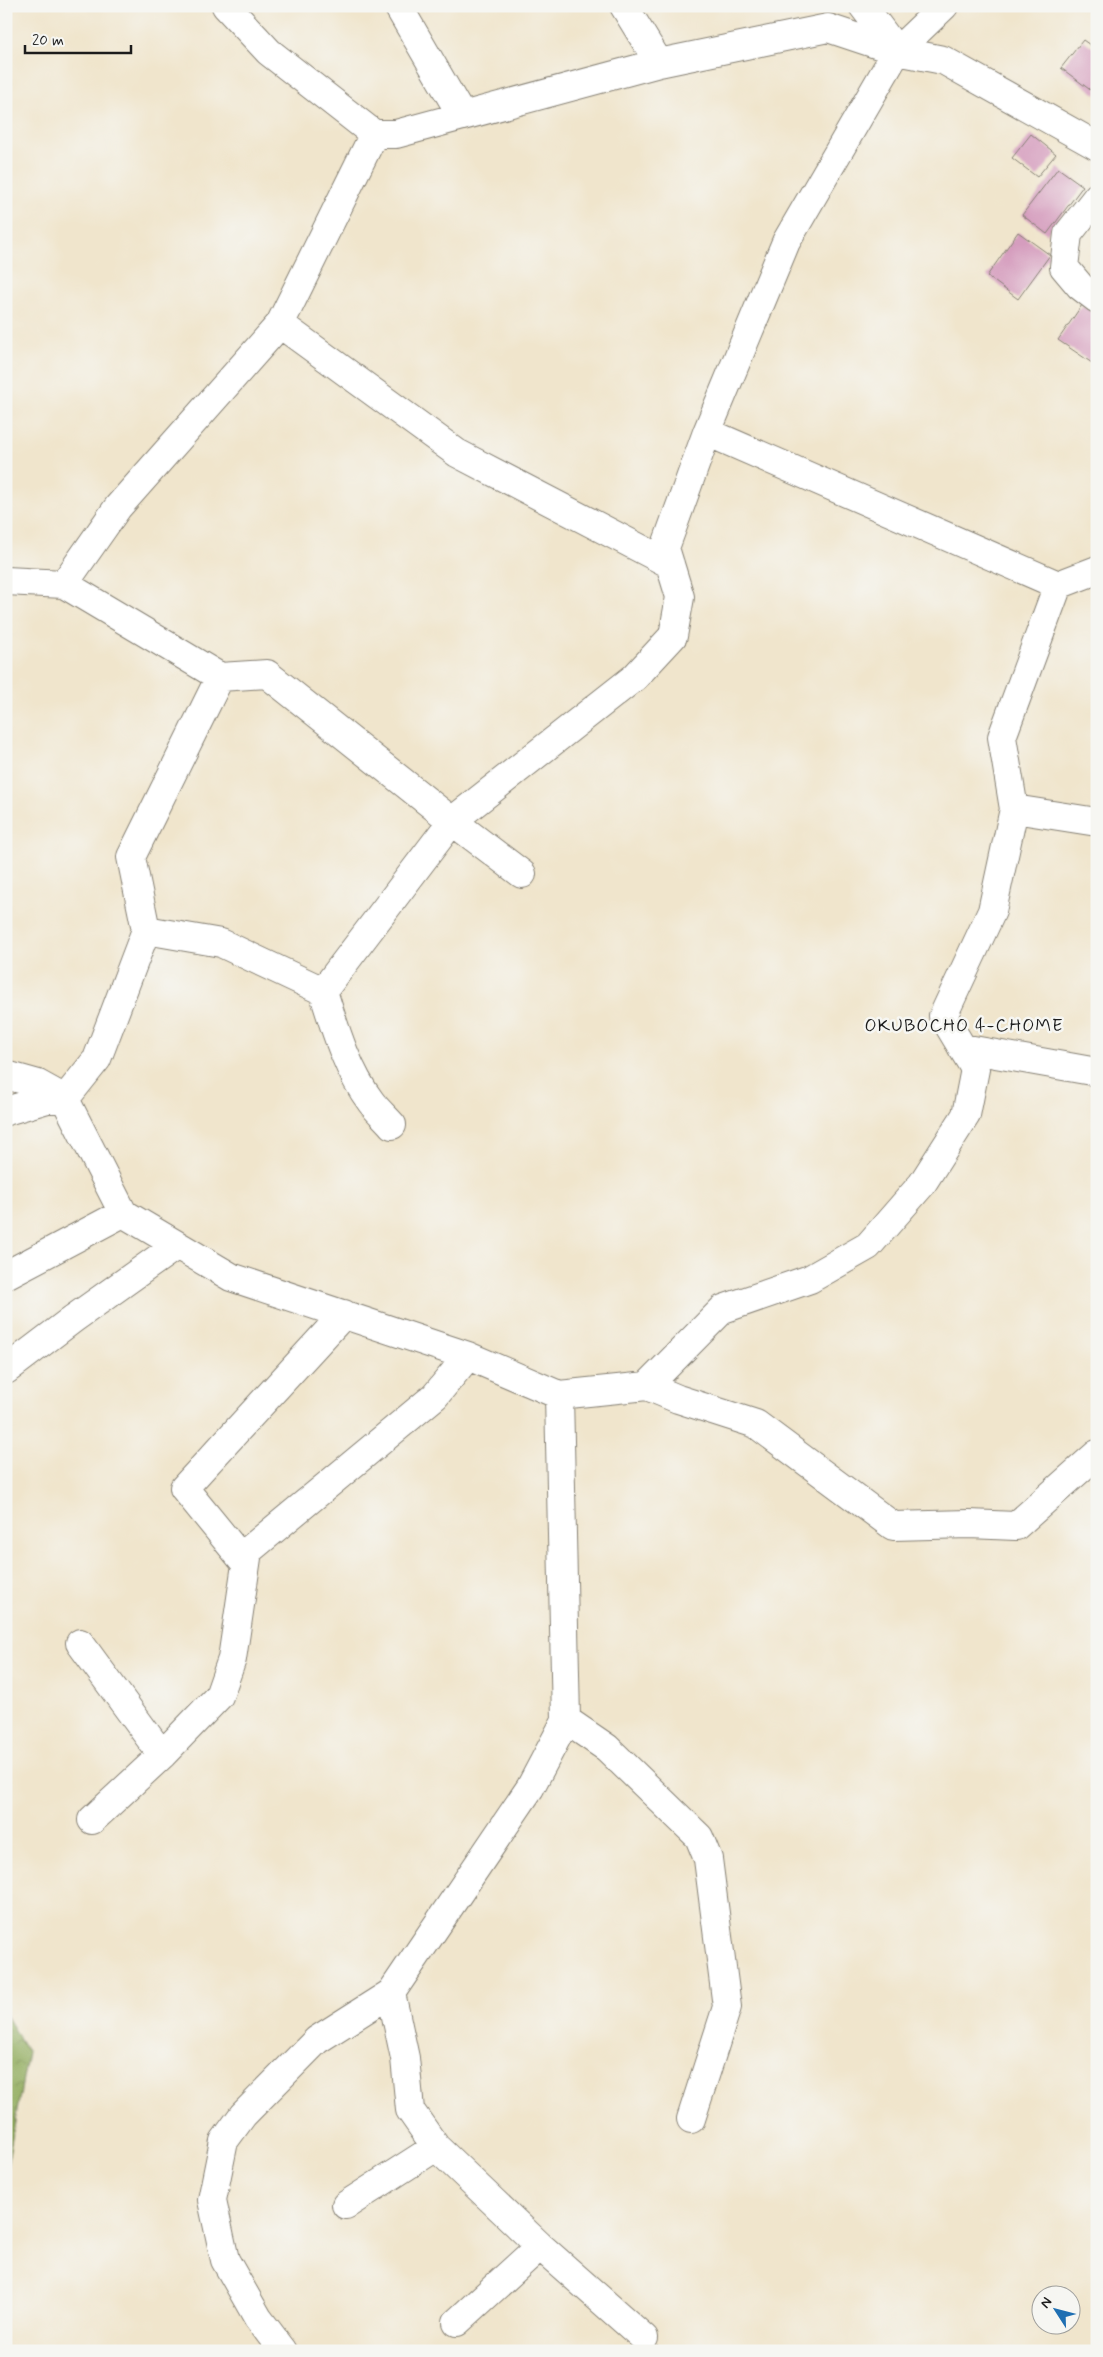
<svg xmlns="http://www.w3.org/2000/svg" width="1103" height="2357" font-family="Mynerve,sans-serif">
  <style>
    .forest { fill: url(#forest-crowns); stroke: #58643e }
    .building { fill: #d59dbe }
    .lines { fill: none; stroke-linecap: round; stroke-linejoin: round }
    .minor-casing { stroke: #868074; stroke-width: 30 }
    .minor { stroke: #fff; stroke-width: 28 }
    .labels { text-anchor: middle; stroke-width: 5; stroke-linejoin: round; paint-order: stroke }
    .neighbourhood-label { font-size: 18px; letter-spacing: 1px; fill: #1c1c1c; stroke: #f6f6f2 }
  </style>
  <defs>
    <pattern id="forest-crowns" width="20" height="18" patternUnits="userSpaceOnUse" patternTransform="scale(1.25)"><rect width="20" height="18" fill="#93ad60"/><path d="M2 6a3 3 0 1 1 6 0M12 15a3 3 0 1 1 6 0" fill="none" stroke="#778c4e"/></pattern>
  </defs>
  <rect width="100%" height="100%" fill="#f6f6f2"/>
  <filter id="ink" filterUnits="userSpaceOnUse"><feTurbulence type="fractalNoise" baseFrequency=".02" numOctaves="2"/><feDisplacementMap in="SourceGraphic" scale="10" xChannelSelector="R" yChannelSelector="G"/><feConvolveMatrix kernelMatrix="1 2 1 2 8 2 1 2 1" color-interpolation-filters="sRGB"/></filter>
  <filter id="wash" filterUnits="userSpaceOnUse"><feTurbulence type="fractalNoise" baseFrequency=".0096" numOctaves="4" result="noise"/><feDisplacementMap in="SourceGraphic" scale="20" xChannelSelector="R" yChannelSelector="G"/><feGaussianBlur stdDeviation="1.12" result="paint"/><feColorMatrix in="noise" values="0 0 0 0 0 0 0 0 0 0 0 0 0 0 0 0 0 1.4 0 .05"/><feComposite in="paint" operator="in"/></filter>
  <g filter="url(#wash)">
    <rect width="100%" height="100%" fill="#f0e5cc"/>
    <path class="forest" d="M6,2015l22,37 -22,119z"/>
    <g id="blocks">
      <path class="building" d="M1083,40l14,10v45l-36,-27z
        M1031,134l25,20 -19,23 -25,-19z
        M1058,168l25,18 -36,48 -25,-19z
        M1018,232l32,23 -32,44 -31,-23z
        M1082,305l15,10v47l-2,3 -37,-25z"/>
    </g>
  </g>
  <g filter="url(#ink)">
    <use href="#blocks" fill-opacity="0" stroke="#868074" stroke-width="1"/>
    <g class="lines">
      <g class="minor-casing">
        <path id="minor" d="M226,6l43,46 105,82h22l263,-71 169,-35 69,23
          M398,6l64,110
          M624,6l35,57
          M863,6l34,45 46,9 154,86
          M1097,197l-29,37 -4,33 16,19 17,13
          M280,324l177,129 213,111
          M707,432l351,153 39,-15
          M6,581l58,3 54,-77 162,-183 94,-190
          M220,677l47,-3 185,147 70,53
          M1014,809l83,13
          M146,930l75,13 102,48 129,-170 183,-144 38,-41 7,-39 -15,-49 42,-116 79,-190 111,-191 47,-45
          M323,991c12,38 24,79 48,111 6,8 14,15 21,23
          M962,1048l135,24
          M6,1075l32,9 27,15 58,114 108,64 237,79 91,39 88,-9 76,-77 87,-30 58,-33 54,-62 44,-69 9,-46 -32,-53 49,-105 22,-102 -12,-72 56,-152
          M6,1111l41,-12h18l32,-40 49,-129 -15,-73 89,-180 -156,-93
          M6,1275l117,-62
          M6,1370l67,-51 104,-74
          M647,1386l31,13 78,25 137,102 76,-2 47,2 81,-72
          M246,1564l-62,-76 160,-174
          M80,1643l82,112
          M566,1720l41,28 92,89 9,22 19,148 -36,112
          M92,1820l70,-65 57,-59 13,-37 16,-108 187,-155 33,-40
          M391,1993l14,65 5,52 26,37 104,99 104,92
          M346,2205l90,-58
          M457,2322l83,-76
          M283,2351l-25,-33 -33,-58 -13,-60 12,-59 19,-26 74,-75 74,-47 139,-205 36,-68 -7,-325"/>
      </g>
      <use href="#minor" class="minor"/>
    </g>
  </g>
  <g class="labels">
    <g class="neighbourhood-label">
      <text x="964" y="1031">OKUBOCHO 4-CHOME</text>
    </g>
  </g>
  <rect width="1103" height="2357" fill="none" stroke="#f6f6f2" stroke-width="25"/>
  <g transform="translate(1056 2310) rotate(306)"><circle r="24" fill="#f6f6f2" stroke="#9f9f9c"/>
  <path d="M0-4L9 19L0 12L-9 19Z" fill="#1f6fb2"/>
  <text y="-8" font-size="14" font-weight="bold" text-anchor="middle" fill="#1c1c1c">N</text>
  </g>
  <path d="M25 45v8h106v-8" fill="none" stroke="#1c1c1c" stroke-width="2.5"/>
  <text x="32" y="45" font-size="15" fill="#1c1c1c" stroke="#f6f6f2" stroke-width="4" paint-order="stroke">20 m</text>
</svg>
